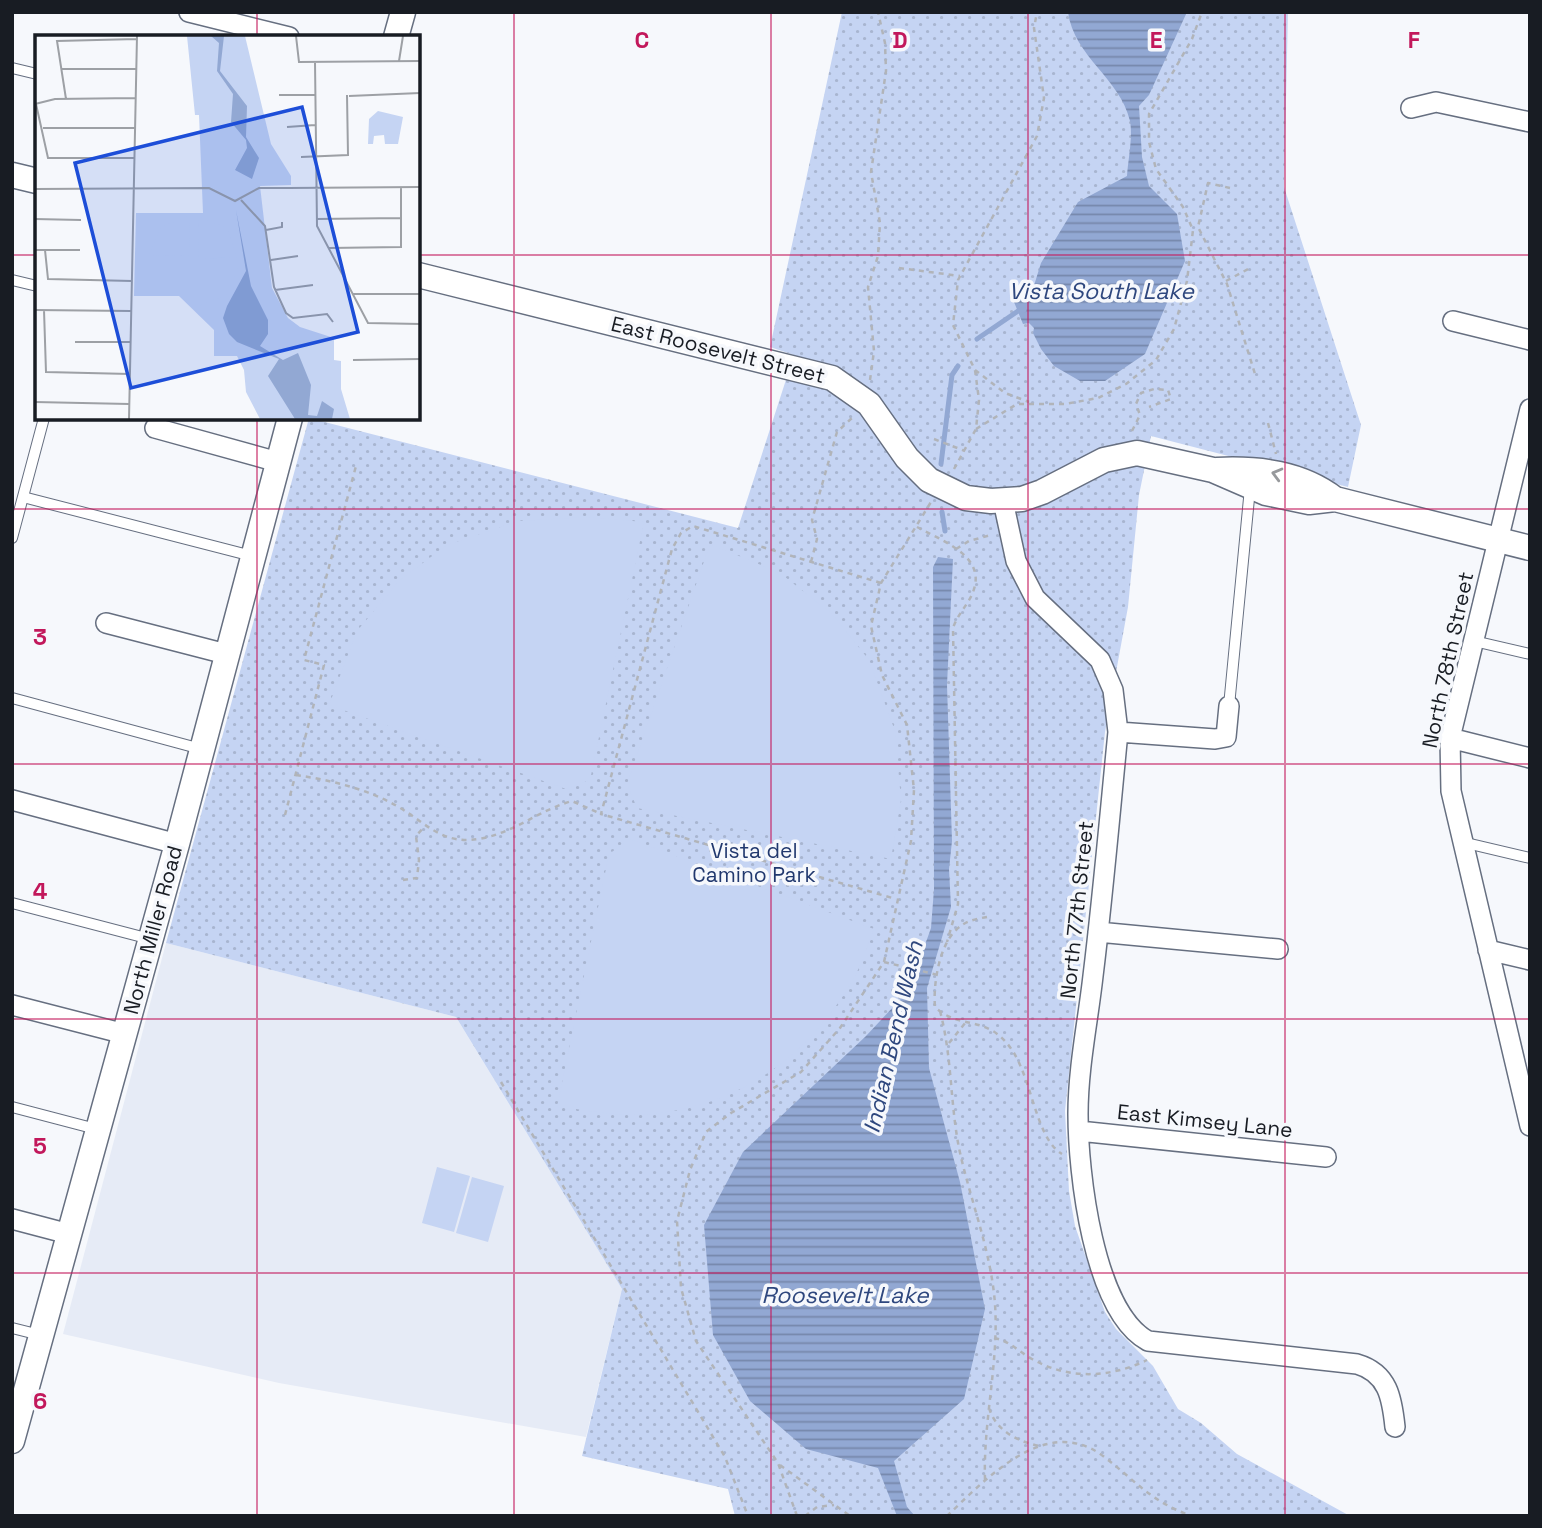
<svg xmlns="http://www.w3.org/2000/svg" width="1542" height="1528" font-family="'Space Grotesk',sans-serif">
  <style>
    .built { fill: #e6ebf6 }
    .park { fill: url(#park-dots) }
    .pitch { fill: #c5d4f3 }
    .water { fill: url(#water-rules) }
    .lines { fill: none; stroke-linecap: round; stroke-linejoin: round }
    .stream { stroke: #92a8d3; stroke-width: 5 }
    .service-casing { stroke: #666f80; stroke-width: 12 }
    .minor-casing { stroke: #666f80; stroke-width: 22 }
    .tertiary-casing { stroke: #666f80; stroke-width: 27 }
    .path { stroke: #b1b4b9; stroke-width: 2.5; stroke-dasharray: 5 5; stroke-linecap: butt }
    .service { stroke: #fff; stroke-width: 10 }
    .minor { stroke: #fff; stroke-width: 19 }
    .tertiary { stroke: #fff; stroke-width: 24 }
    .oneway { stroke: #97999c }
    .grid { fill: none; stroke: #c2185b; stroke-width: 2; stroke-opacity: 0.55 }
    .labels { text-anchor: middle; stroke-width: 7; stroke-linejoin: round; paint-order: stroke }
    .street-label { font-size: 21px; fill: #181c23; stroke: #f6f8fc }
    .park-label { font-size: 21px; fill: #21386e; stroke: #f6f8fc }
    .water-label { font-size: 23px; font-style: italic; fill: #2e477e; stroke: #f6f8fc }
    .inset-road { fill: none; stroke: #9da0a5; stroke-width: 2 }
    .view { fill: #1d4ed8; fill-opacity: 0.15; stroke: #1d4ed8; stroke-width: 3.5 }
    .inset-edge { fill: none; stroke: #181c23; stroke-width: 3.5 }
    .grid-label { font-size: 23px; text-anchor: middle; font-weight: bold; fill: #c2185b; stroke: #f6f8fc; stroke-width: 7; stroke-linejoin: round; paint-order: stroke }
  </style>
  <defs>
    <pattern id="park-dots" width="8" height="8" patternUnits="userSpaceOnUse" patternTransform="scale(1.75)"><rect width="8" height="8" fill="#c5d4f3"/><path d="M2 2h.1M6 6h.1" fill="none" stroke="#a8b5d0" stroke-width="1.8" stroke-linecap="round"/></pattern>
    <pattern id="water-rules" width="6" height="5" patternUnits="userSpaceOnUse" patternTransform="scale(1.75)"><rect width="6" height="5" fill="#92a8d3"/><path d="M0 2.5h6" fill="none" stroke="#7688ab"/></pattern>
  </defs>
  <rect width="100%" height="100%" fill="#f6f8fc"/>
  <path class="built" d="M166,943l290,74 166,272 -36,148 -307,-54 -216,-49z"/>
  <path class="park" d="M842,12h446l-4,175 77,238 -13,62 -197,-51 -12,59 -11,112 -23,125 -40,379 4,80 6,35 30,86 11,17 37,37 25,43 23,14 36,31 113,62h-615l-7,-27 -146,-33 40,-167 -166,-272 -290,-74 143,-525 429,110 56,-173 -24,-8z"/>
  <path class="pitch" d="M588,517l56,5 -54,258 -24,9 -237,-84 28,-74 43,-51 47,-35 71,-24z
    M710,544l70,29 52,41 37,46 26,71 6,69 -10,59 -254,-51 -10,-24z
    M630,839l244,90c-7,18 -13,38 -23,54 -48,81 -124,130 -219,132 -24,0 -50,-6 -75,-8l52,-253z
    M437,1167l33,9 -16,56 -32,-9z
    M472,1177l32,9 -16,56 -32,-9z"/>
  <path class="water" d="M1068,12h119l-38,83 -10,11 3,51 7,29 28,28 8,47 -40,93 -40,27h-25l-26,-15 -13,-17 -8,-16 1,-5 -5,-5 -6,1 -9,-22 18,-10 9,-29 37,-61 49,-26c1,-16 6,-39 3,-55 -10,-43 -56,-64 -62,-109z
    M938,557l15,2 -6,126 5,156 -3,28 2,38 -24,81 2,80 31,114 25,127 -21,90 -70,62 13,46 8,9h-18l-19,-48 -72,-19 -56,-48 -37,-66 -9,-110 39,-73 123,-116 43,-46 22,-62 3,-39 -1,-322z"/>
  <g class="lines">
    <path class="stream" d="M977,339l41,-28 6,-1
      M941,464l11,-89 6,-9
      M942,512l3,19"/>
    <g class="service-casing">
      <path id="service" d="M12,68l25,6
        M12,280l25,6
        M23,497l229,59
        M12,538l32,-120
        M1474,641l56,13
        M12,698l189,51
        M1229,706l21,-218
        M1462,842l68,16
        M12,903l138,36
        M12,1107l84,22
        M12,1328l28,7"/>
    </g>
    <g class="minor-casing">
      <path id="minor" d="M189,12l100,25
        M1411,108l25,-6 94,20
        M1453,321l77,19
        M1530,409l-80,329 1,53 79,335
        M155,428l123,34
        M1003,501l13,60 19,37 65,62 13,30 5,42c-8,81 -15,163 -25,244 -5,45 -15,92 -15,138 0,57 15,197 70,227l209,23c31,9 35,34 38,63
        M106,623l120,31
        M1118,732l97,7 11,-2 3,-31
        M1450,738l80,20
        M12,800l165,44
        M1098,932l180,17
        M1488,950l42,10
        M12,1005l113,29
        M1079,1131l247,26
        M12,1219l57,15"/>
    </g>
    <g class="tertiary-casing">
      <path id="tertiary" d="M396,37l7,-25
        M12,175l25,6
        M418,275l414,103 37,26 38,54 22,22 37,18 25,3 31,-2 20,-7 62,-32 33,-7 76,17 53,23 43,9 26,-3 195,49
        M1217,470c42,-2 84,3 118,29
        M12,1441l165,-597 113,-426"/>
    </g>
    <path class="path" d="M1230,188l-22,-5 -10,44 29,57 28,90
      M899,268l61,8
      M1226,281l26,-14
      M975,370l30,23 24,9
      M870,380l4,-29 -6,-64 10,-31 2,-33 -9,-51 15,-101 -1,-28 -7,-31
      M1268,423l8,31
      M976,429l41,-25h48l33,-6 28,-14 30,-24 18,-31 13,-48 6,-51 -10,-23 -27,-38 -7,-27v-28l43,-75 10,-27
      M1132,431l8,-16 -4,-11 5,-11 13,-4 14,1 3,9 -22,8
      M934,439l31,12
      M954,469l22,-40 3,-29 -4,-30 -22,-45 5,-45 79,-144 7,-38 -10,-70 3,-16
      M917,527c23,13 68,28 57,62 -4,14 -16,24 -21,39l5,276 -11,38
      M956,549l13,-8 22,-6
      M811,562l6,-23 -5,-19 25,-88 16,-15
      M881,583l-188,-57 -12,7 -9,16 -71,265 295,85
      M296,775c34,5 71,14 101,31 31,18 46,41 87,32 32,-7 56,-28 88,-37l29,13
      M285,815l39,-150 -20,-5 52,-194
      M403,880l14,-2 2,-18 -3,-24 8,-9
      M987,917c-12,2 -22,4 -31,13 -17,16 -23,55 -21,77 25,24 52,6 77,43 20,29 24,89 50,104
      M884,962l54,13
      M940,1011c12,45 10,91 19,137 11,52 32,102 36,156 4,59 -12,117 -10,176
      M949,1043l17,-21
      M501,1082l224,375 23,59
      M994,1338c16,3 25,14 38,21 37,21 78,19 115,1
      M989,1408c7,23 28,33 50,38
      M780,1465l70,51
      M797,1516l-19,-53 -82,-122 -15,-53 -4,-67 13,-51 16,-38 25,-19 70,-41 39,-44 44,-66 27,-121 3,-51 -7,-65 -25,-50 -11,-49 10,-43 50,-81
      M805,1516l12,-9 17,-2
      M947,1516c38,-36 99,-103 156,-60 33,25 48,46 89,60"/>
    <use href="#service" class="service"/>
    <use href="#minor" class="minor"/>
    <use href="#tertiary" class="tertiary"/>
  </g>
  <defs><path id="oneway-chevron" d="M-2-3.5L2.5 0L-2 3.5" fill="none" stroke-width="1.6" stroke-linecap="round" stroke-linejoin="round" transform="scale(1.75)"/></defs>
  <use class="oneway" href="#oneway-chevron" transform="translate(1277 474) rotate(-165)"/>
  <path class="grid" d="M257,12v25M514,12v1504M771,12v1504M1028,12v1504M1285,12v1504M12,255h25M418,255h1112M257,418v1098M12,509h1518M12,764h1518M12,1019h1518M12,1273h1518"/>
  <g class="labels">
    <g class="street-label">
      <text transform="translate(718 350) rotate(14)" y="7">East Roosevelt Street</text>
      <text transform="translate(1448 660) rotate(-78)" y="7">North 78th Street</text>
      <text transform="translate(1077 910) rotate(-84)" y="7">North 77th Street</text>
      <text transform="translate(153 930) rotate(-75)" y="7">North Miller Road</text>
      <text transform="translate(1205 1121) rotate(6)" y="7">East Kimsey Lane</text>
    </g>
    <g class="park-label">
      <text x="754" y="858">Vista del<tspan x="754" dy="24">Camino Park</tspan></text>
    </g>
    <g class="water-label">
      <text x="1101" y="299">Vista South Lake</text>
      <text transform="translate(893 1037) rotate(-77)" y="8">Indian Bend Wash</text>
      <text x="845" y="1303">Roosevelt Lake</text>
    </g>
  </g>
  <g transform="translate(35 35)">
    <rect width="385" height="385" fill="#f6f8fc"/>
    <path d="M343,76l25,6 -5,27h-13l-1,-9 -10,1 -1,8h-5l1,-25z" fill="#c5d4f3"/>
    <path d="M152,1h58l26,108 20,32v9l-31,1 12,102 16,30 12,9 34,11v22l7,1v28l9,30h-90l-14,-27 -2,-22 -7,-14h-23v-26l-35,-34h-45l2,-83h67l-4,-98h-4z" fill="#c5d4f3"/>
    <path d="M154,181l1,40 -41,-1 12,-28zM164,182l28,11 10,29 -39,2zM163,229l40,4 -12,27 -28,11z" fill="#c5d4f3"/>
    <path d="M176,1h13l-4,35 27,35 -1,31 13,21 -7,21 -17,-9 12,-22 -1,-8 -15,-18 2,-28 -16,-23 2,-28zM201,175l15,76 17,34v14l-8,12 23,14 15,-7 13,32 -3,30 9,1 5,-15 12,8 -2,10h-37l-27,-43 11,-17 -42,-17 -8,-8 -6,-16 4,-12 19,-35z" fill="#92a8d3"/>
    <path class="inset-road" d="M261,1l3,26 121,-1M364,26l4,-25M280,27l2,164 51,97 52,1M26,34h75M244,60h36M314,61l71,-3M31,64l-9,-58 80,-2M0,69l20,-5 81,-1M1,69l12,54h86M252,92l28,-2M8,93h92M266,122l47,-2 -1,-60M253,153l132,-1M0,154l174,-1 26,13 24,-13h31M206,165l24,26 9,61 12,26 7,5 34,-4 6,8M0,184l46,1M281,184l85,-1M231,195l16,-3v-5M294,213l72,-1v-60M0,215h45M10,215l3,29 84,2M236,225l27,-4M240,255l38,-5M318,259h67M0,275l96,1M9,275l2,62 84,2M40,307h55M318,325l67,-1M0,367l94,2M94,384l8,-383"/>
    <path class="view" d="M267,72l56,225 -227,56 -56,-225z"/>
    <rect width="385" height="385" class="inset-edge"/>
  </g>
  <g class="grid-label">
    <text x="642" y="48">C</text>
    <text x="900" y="48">D</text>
    <text x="1156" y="48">E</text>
    <text x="1414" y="48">F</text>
    <text x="40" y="645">3</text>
    <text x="40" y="899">4</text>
    <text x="40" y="1154">5</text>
    <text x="40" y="1409">6</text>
  </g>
  <rect width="1542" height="1528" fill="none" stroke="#181c23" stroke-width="28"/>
</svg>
